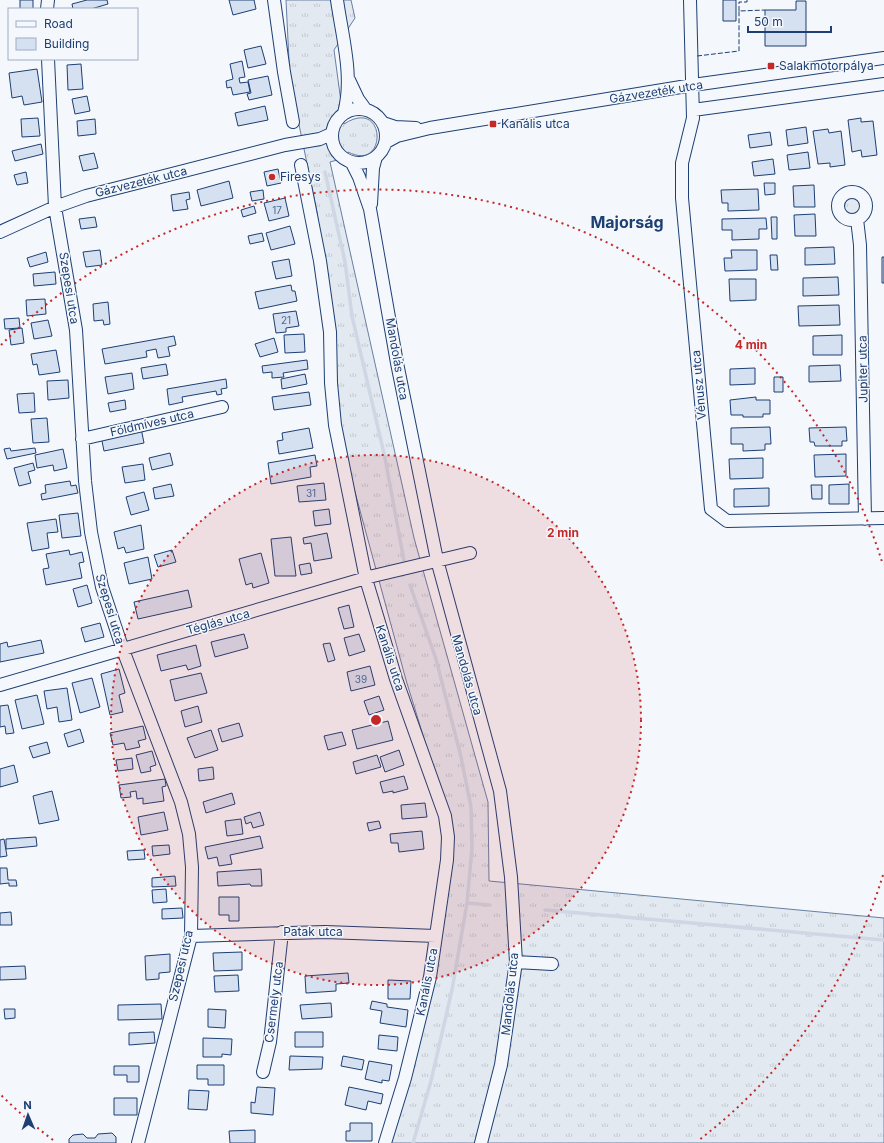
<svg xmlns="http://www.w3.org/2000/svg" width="884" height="1143" font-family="Inter,sans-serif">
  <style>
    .grass { fill: url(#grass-tufts); stroke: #687fa3 }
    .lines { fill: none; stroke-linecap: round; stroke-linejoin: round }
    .stream { stroke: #cfd7e4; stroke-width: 3.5 }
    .building { fill: #d5e0f0; stroke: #1d3f73 }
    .minor-casing { stroke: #1d3f73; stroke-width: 14 }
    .minor { stroke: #f4f7fb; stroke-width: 12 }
    .fence { stroke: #1d3f73; stroke-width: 1; stroke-dasharray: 5 2; stroke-linecap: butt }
    .ring { fill: none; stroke: #c62828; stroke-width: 2; stroke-dasharray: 2 4 }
    .poi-dot { fill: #c62828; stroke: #f4f7fb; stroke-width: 1.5 }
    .labels { text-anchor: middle; stroke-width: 3; stroke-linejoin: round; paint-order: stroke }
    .number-label { font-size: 10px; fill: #4b6792 }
    .poi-label { font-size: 12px; fill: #1d3f73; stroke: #f4f7fb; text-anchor: start }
    .street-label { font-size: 12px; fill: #1d3f73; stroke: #f4f7fb }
    .district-label { font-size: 16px; font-weight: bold; fill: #1d3f73; stroke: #f4f7fb }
    .centre { fill: #c62828; stroke: #f4f7fb; stroke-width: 2 }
    .ring-label { font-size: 12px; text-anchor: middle; font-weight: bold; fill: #c62828; stroke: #f4f7fb; stroke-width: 3; stroke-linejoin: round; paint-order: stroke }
  </style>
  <defs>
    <pattern id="grass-tufts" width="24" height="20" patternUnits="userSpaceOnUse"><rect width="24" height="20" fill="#e3e9f0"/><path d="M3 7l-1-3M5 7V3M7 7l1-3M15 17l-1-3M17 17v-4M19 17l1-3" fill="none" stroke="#c2c9d1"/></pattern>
  </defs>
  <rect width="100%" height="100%" fill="#f4f7fb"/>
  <path class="grass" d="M286,0h65l4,18 -21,32 10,74c43,-28 44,49 4,28v5l-18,5 84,376 74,264 1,79 395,37v225h-493l57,-250 3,-67 -45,-146 -70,-258 -1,-67 -18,-143 -27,-131z
    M842 206a10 10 0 1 1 20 0a10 10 0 1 1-20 0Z"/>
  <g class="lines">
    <path class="stream" d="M325,172l20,90 7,54 33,142 19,103
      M410,585l26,74 25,98 10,50 1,41 -5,55
      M545,910l339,30
      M413,1143l18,-62 21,-91 15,-87 23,2"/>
  </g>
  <path class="building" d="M20,0h13v9h-13z
    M87,0h20l1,4 -17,5h-18l-1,-5z
    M229,0h25l2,9 -23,6z
    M723,0h13v21h-13z
    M796,1h10v45h-41v-36h31z
    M261,46l5,18 -18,4 -4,-18z
    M242,61l3,16 -6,1 1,5 8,-1 2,10 -17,3 -2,-8 -4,1 -1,-7 7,-2 -3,-15z
    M81,64l2,25 -15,1 -1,-25z
    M37,69l5,33 -18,3 -2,-9 -10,2 -3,-25z
    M268,76l4,19 -23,5 -2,-6 4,-1 -3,-13z
    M87,96l3,15 -15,3 -3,-15z
    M265,106l3,14 -30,6 -3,-13z
    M38,118l2,18 -18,1 -1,-18z
    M861,118v4l12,-1 4,34 -15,2 -1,-7 -9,2 -4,-32z
    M95,119l1,15 -18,2 -1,-15z
    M806,127l2,16 -20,3 -2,-16z
    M828,129l1,4 12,-2 4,34 -15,2v-4l-12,1 -5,-33z
    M770,132l2,13 -22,3 -2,-13z
    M41,144l2,10 -28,7 -3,-10z
    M808,152l2,16 -21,2 -2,-15z
    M94,153l4,15 -15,3 -4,-15z
    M773,159l2,15 -21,2 -2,-14z
    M278,169l3,14 -14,3 -3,-14z
    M26,172l2,11 -11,2 -3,-10z
    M229,181l4,17 -32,8 -4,-16z
    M764,183h11v11l-10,1z
    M814,185l1,22h-21l-1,-21z
    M758,189l1,21 -31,1v-8h-6l-1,-13z
    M263,190l1,9 -12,2 -2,-9z
    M189,192l1,7 -4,1 2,9 -15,2 -2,-16z
    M285,198l4,18 -20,5 -5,-18z
    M254,206l2,7 -13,4 -2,-7z
    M815,214l1,22h-21l-1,-21z
    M95,217l2,10 -16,2 -2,-10z
    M771,217h6v22h-5z
    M766,218l1,11h-8v10l-27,1v-10h-10v-11z
    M290,226l5,18 -24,6 -5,-17z
    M262,233l2,8 -14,3 -2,-8z
    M834,247l1,17 -30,1v-17z
    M100,250l2,15 -16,2 -3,-15z
    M731,250h26v20l-32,1 -1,-13h8z
    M46,252l2,10 -18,5 -3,-9z
    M770,255h7l1,15h-7z
    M882,257h2v26h-2z
    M289,259l3,17 -16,3 -4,-17z
    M55,272l1,12 -22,2 -1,-12z
    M838,277l1,18 -36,1v-18z
    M729,279h27v21l-26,1z
    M291,285l1,6h3l2,10 -38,8 -4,-17z
    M45,299l1,15 -19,2 -1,-16z
    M108,302l2,22 -6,1 -1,-5 -9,1 -1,-17z
    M839,305l1,20 -41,1 -1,-20z
    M296,311l3,15 -13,2v4l-10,1 -3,-19z
    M19,318l1,10 -15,1 -1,-10z
    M48,320l4,16 -18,3 -3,-16z
    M22,328l2,15 -13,2 -2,-15z
    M304,334l1,18 -20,1 -1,-18z
    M842,335v20h-29v-19z
    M174,336l2,9 -8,2 2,9 -12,2 -2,-9 -10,2 1,6 -42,7 -3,-15z
    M274,338l4,14 -18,5 -5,-13z
    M56,350l4,22 -21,3 -2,-11 -4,1 -2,-11z
    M307,360l1,9 -25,4 1,4 -12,1v-6l-9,1 -1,-7z
    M166,364l2,11 -25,4 -2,-11z
    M840,365l1,16 -32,1v-16z
    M755,368v16l-25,1v-16z
    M132,373l2,16 -26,5 -3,-17z
    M305,374l2,10 -25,5 -1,-10z
    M774,377h9v15h-9z
    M226,379l1,9 -6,1 1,5 -5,1 -1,-4 -34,6 1,5 -14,3 -2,-16z
    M68,380l1,18 -21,2 -1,-19z
    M309,392l2,13 -37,5 -2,-13z
    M34,393l1,19 -16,1 -2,-19z
    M756,397v3h14v14h-7v3h-20v-2h-12l-1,-15z
    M125,400l1,9 -16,3 -2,-9z
    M47,418l2,24 -16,1 -2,-24z
    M770,427l1,17h-6v6l-22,1v-7h-12v-16z
    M846,427l1,14h-5v5h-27l-1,-4h-4l-1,-14z
    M141,428l3,15 -40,8 -3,-15z
    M309,428l4,20 -34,6 -2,-13 6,-1 -1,-7z
    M10,448l1,3 24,-3 1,5 -29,6 -3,-10z
    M63,449l4,19 -13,3 -1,-6 -16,3 -2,-13z
    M170,453l3,12 -21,5 -3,-12z
    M846,454v22l-31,1 -1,-22z
    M315,455l2,11 -7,1 1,10 -40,7 -3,-21z
    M763,458v20l-33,1 -1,-20z
    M33,463l2,7 -7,2 3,11 -12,3 -5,-18z
    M143,464l2,16 -20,3 -3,-16z
    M70,481l1,5 5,-1 2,8 -36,7 -1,-6 5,-1 -1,-8z
    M324,483l2,17 -27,2 -2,-16z
    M171,484l3,12 -19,3 -2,-11z
    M849,484v20h-20v-19z
    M811,485h11v14h-10z
    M769,488v18l-35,1v-18z
    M144,492l5,18 -18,5 -5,-18z
    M329,509l2,15 -16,2 -2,-15z
    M78,513l3,23 -19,2 -3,-23z
    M56,519l2,13 -11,1 2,15 -17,3 -5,-28z
    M141,525l3,24 -18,4 -2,-6 -6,2 -4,-17z
    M327,533l5,25 -18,3 -3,-18 -7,1 -1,-6z
    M291,537l5,39h-21l-4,-37z
    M69,550l1,5 12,-3 2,10 -5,1 3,15 -36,7 -3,-16 6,-1 -3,-14z
    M172,550l4,12 -18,5 -4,-12z
    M261,553l8,30 -16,5 -1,-5 -6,2 -7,-26z
    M148,557l4,22 -23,5 -5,-21z
    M310,563l2,10 -11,2 -2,-10z
    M87,585l5,18 -14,4 -5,-18z
    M188,590l4,17 -54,12 -4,-17z
    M349,605l5,22 -10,2 -6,-21z
    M100,623l4,14 -19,5 -4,-14z
    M244,634l4,14 -33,9 -4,-15z
    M359,634l6,17 -16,5 -5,-18z
    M41,640l3,13 -44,9v-18l7,-2 1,5z
    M330,643l5,17 -7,2 -5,-18z
    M196,645l5,21 -13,4 -2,-5 -25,6 -4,-16z
    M370,666l5,19 -24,6 -4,-19z
    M119,669l6,24 -6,2 4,17 -13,3 -9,-41z
    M201,673l6,20 -32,8 -5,-21z
    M92,678l8,29 -20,6 -8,-30z
    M67,688l5,32 -13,2 -2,-15 -10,2 -3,-18z
    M37,695l7,29 -22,5 -7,-29z
    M379,696l5,14 -15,5 -5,-14z
    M8,705l6,28 -8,1 -1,-8 -5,1v-21z
    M198,706l4,16 -17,5 -4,-16z
    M388,721l5,19 -36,9 -5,-19z
    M239,723l4,13 -21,6 -4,-13z
    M143,726l3,13 -8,2 2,6 -14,3 -2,-7 -11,2 -3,-12z
    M80,729l4,13 -16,5 -4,-13z
    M211,730l7,20 -23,8 -8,-20z
    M342,732l4,13 -18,5 -4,-14z
    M47,742l3,11 -17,5 -4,-11z
    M399,750l5,15 -19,7 -5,-15z
    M152,751l4,14 -6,2 1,4 -10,2 -5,-18z
    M377,755l4,12 -25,7 -3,-12z
    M132,758l1,11 -15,2 -2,-11z
    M14,765l4,17 -18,5v-18z
    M213,767l1,12 -15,2 -1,-12z
    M404,776l4,13 -15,4v-2l-10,2 -3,-11z
    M165,779l1,7 -4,1 2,14 -21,3v-6l-6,1 -1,-8 -6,1 1,5 -10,1 -2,-13z
    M52,791l7,29 -20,4 -6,-28z
    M232,793l3,11 -29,9 -3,-11z
    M425,803l2,14 -25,2 -1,-14z
    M164,812l4,18 -27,5 -3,-18z
    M260,812l4,13 -11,3 -2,-6 -5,2 -2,-7z
    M241,819l2,15 -16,2 -2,-15z
    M379,821l2,7 -12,3 -2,-8z
    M422,831l2,18 -25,3 -1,-9h-7l-1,-9z
    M260,836l3,12 -33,7 2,9 -13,2 -2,-9 -9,2 -3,-12z
    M36,837l1,9 -31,3v-10z
    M4,839l3,17 -7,1v-17z
    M169,845l1,9 -17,2 -1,-10z
    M144,850l1,9 -17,1 -1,-9z
    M0,868h7l1,12h8l1,6h-8v-3l-9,1z
    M261,869l1,17h-11l-1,-2 -32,2 -1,-14z
    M175,876l1,10 -24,1v-9z
    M166,889l1,13 -14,1 -1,-13z
    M219,897h20v24h-10v-6h-10z
    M182,908l1,10 -21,1v-10z
    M11,912l1,13h-12v-12z
    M242,952v18l-28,1 -1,-18z
    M170,954v18l-11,1v6l-13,1 -1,-24z
    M25,966l1,13 -26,1v-13z
    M348,973l1,10 -13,1v7l-30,2 -1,-17z
    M238,975l1,16 -24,1 -1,-16z
    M388,980l23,1 -1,18h-22z
    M372,1001l15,3v3l21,3 -2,17 -26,-4 2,-12 -12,-2z
    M331,1003l1,14 -30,2 -2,-14z
    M161,1004l1,15 -44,1v-15z
    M4,1009h11v9l-10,1z
    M208,1009l18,1 -1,18 -17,-1z
    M154,1032l1,11 -26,2v-12z
    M295,1032h28v15h-28z
    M379,1035l19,2 -1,14 -19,-2z
    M203,1038l29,1 -1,16 -9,-1v3h-19z
    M290,1056l33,1 -1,12 -33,1z
    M343,1056l21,4 -2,10 -21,-4z
    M369,1061l23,4 -3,16 -7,-1v3l-17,-4z
    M197,1065h27v20h-16v-6h-11z
    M114,1066h25v16h-12v-7h-13z
    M257,1087l18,1 -2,27 -22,-2v-11l4,1z
    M349,1087l34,7 -2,10 -13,-3 -2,9 -21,-5z
    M189,1090l20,1 -2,19 -19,-1z
    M114,1098h23v17h-23z
    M350,1123h22v18h-26v-10h4z
    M255,1130v13h-25l-1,-12z
    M112,1133l4,4v6h-47v-4l4,-4 10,-1 4,4h8l3,-4z"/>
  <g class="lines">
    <g class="minor-casing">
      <path id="minor" d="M274,0l10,72 9,50
        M337,0c5,36 17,77 7,113
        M690,0l3,118 -11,45v35l29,311 16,12 157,-3
        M47,9l1,-9
        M48,59l7,148 21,123 9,151 6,51 11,55 21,63 58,152 8,32 3,33 -1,69 -53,207
        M349,80l9,19 8,11
        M332 136a27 27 0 1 1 54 0a27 27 0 1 1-54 0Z
        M693,110l191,-26
        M383,123l12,4 21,1
        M386,142l11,-6 33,-8 263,-43 191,-27
        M352,163l7,14 11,32 27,154 40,197 63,231 11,86 5,85 -15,103 -20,78
        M301,165l19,96 10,71 1,51 4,42 31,154 30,100 49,137 3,21 -1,23 -17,117 -25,101 -20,65
        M838 206a14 14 0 1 1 28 0a14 14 0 1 1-28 0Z
        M371,204l2,-36 3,-11
        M857,219l3,26 5,274
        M0,232l55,-25 31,-11 199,-51 35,-6 11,-5
        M82,439l140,-32
        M0,685l373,-109 97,-23
        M191,936l134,-4 111,4
        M516,962l36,2
        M263,1072l7,-30 12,-110"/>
    </g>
    <use href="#minor" class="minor"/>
    <path class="fence" d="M739,11v-9h8v-2
      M697,56l42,-5v-40l26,-1"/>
  </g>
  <circle cx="376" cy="720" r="265" fill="#c62828" fill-opacity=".12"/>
  <g class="ring">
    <circle cx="376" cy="720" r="265"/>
    <path d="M883 875A530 530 0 0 1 699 1140M53 1140A530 530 0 0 1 1 1095M1 345A530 530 0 0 1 883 565"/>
  </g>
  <g class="poi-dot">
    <rect x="767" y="62" width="8" height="8" rx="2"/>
    <rect x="489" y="120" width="8" height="8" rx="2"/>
    <circle cx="272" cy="177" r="4"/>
  </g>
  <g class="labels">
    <g class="number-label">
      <text x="277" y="214">17</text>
      <text x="286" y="324">21</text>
      <text x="311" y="497">31</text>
      <text x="361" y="683">39</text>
    </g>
    <g class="poi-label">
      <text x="779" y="70">Salakmotorpálya</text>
      <text x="501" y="128">Kanális utca</text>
      <text x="280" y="181">Firesys</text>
    </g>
    <g class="street-label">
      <text transform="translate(656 92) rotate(-9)" y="4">Gázvezeték utca</text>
      <text transform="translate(141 182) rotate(-14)" y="4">Gázvezeték utca</text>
      <text transform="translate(69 288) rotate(81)" y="4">Szepesi utca</text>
      <text transform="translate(397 359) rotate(80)" y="4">Mandolás utca</text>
      <text transform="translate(863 369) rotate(-91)" y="4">Jupiter utca</text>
      <text transform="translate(699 385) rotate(-95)" y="4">Vénusz utca</text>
      <text transform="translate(152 423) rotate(-13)" y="4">Földmíves utca</text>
      <text transform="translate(110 609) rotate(73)" y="4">Szepesi utca</text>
      <text transform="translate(218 622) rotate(-16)" y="4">Téglás utca</text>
      <text transform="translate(390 658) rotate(72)" y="4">Kanális utca</text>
      <text transform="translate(467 675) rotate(74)" y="4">Mandolás utca</text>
      <text x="313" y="936">Patak utca</text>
      <text transform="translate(181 966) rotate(-77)" y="4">Szepesi utca</text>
      <text transform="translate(427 982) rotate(-79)" y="4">Kanális utca</text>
      <text transform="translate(510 994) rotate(-84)" y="4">Mandolás utca</text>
      <text transform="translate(274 1002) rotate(-83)" y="4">Csermely utca</text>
    </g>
    <g class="district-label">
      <text x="627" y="228">Majorság</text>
    </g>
  </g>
  <circle cx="376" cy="720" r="6" class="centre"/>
  <g class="ring-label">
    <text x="751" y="349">4 min</text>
    <text x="563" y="537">2 min</text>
  </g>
  <rect x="8" y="8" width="130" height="52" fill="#f4f7fb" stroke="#9eadc5"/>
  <rect x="16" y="21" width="20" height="6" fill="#f4f7fb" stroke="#9eadc5"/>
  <text x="44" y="28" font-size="12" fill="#1d3f73">Road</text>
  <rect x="16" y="38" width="20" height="12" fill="#d5e0f0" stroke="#9eadc5"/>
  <text x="44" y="48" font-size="12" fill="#1d3f73">Building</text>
  <g transform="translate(28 1115) rotate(358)" stroke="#f4f7fb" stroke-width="3" paint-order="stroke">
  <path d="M0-3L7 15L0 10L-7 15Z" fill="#1d3f73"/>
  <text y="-6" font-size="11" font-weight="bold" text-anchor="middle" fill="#1d3f73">N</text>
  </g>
  <path d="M748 26v6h83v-6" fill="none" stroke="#1d3f73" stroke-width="2"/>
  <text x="754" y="26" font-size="12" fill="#1d3f73" stroke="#f4f7fb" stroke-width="3" paint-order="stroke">50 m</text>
</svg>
